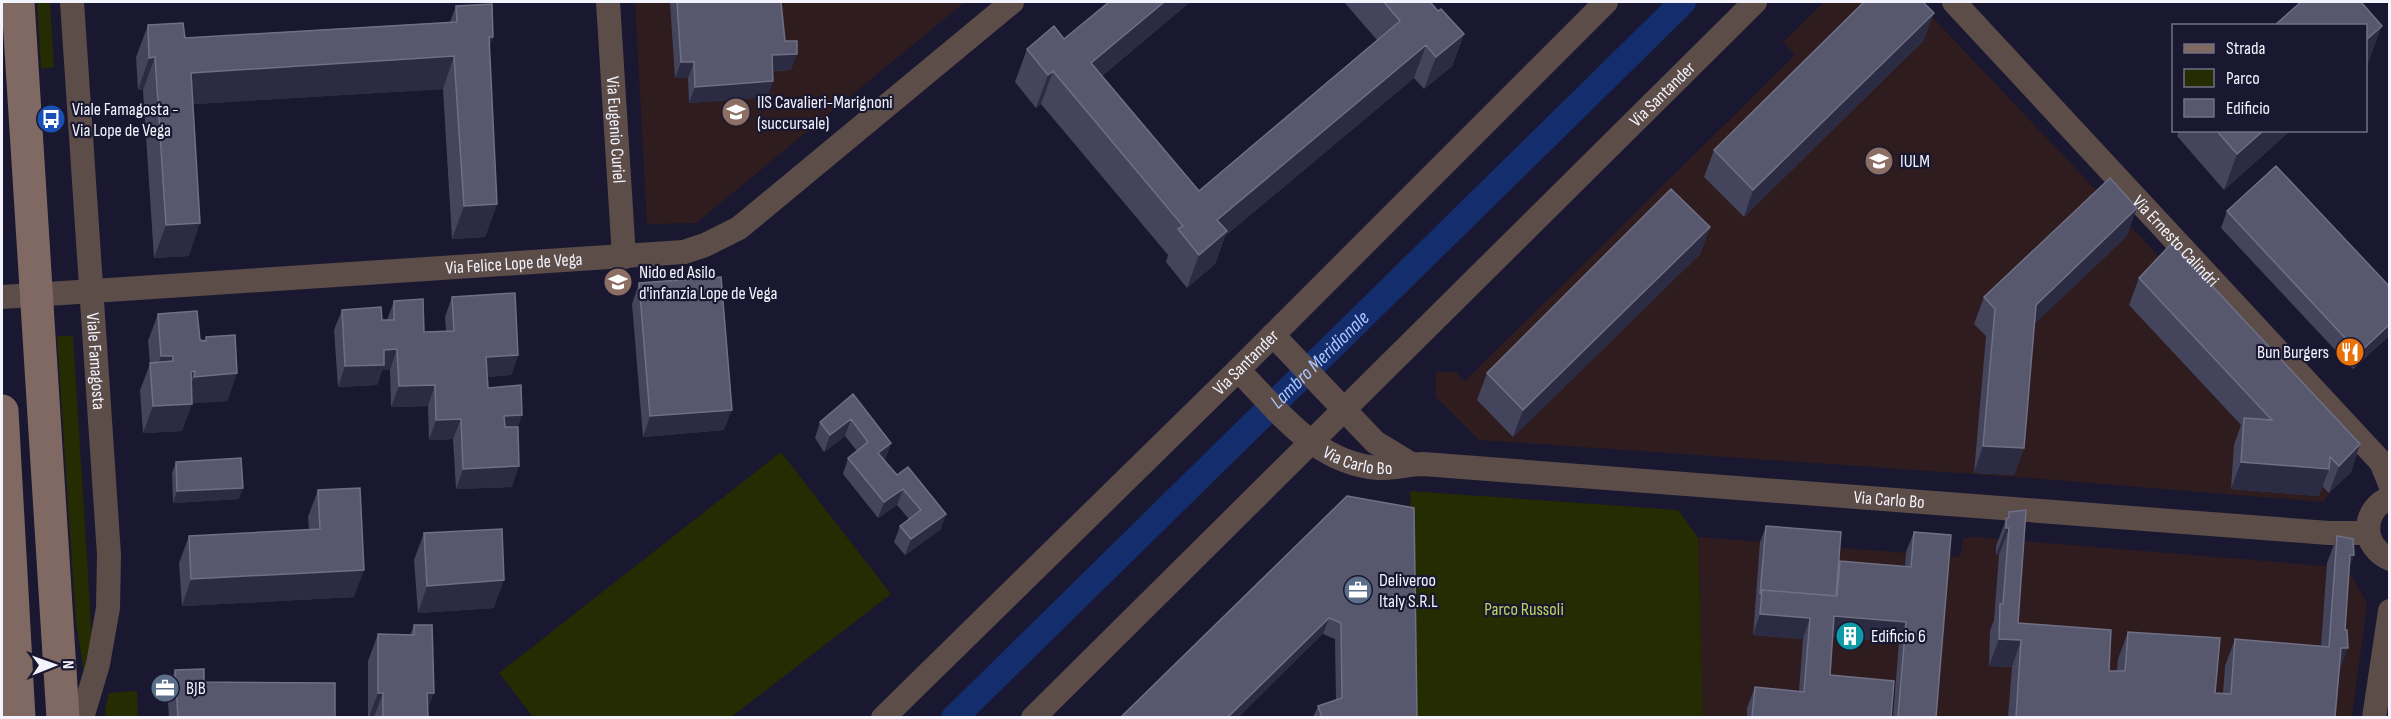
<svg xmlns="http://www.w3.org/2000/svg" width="2391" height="719" font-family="'Sofia Sans Condensed',sans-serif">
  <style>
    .education { fill: #2f1c1f }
    .green { fill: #252c01 }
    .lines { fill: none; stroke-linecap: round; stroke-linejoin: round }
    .canal { stroke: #142e6d; stroke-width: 26 }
    .street { stroke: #5c4d49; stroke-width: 24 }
    .secondary { stroke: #806963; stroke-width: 33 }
    .wall { fill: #44445d }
    .shaded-wall { fill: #2b2b44 }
    .building { fill: #57576e; stroke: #6f6f85; stroke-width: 1.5 }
    .labels { text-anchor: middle; stroke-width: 4.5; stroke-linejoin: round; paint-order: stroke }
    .street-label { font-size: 18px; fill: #f2f3fd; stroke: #191830 }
    .poi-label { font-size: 18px; fill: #f2f3fd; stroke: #191830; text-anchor: start }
    .park-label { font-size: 18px; fill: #c0d560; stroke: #191830 }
    .water-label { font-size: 20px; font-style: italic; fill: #aac6ff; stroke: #191830 }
  </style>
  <rect width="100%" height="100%" fill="#191830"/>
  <path class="education" d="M635,2h330l-269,221 -49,1z
    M1824,2h94l250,264 -6,5 189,201 -22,21 -6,9 -307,-25 -537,-37 -43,-43v-25h20l9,9 330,-326 -12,-13z
    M1698,537l262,20 3,-19 13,-1 350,29 1,-3 20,5 20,35 -15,114h-649z"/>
  <path class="green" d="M37,2h13l4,65 -13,2z
    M57,336h16l19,303 -7,39 -9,-56z
    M781,452l110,142 -160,123h-198l-34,-44z
    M1410,491l268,19 20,27 5,180h-287z
    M137,691l1,26h-32l-1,-7 4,-17z"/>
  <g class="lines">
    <path class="canal" id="s1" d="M954,718l729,-716"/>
    <g class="street">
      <path id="s2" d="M72,2l37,553 -1,53 -10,56 -16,54"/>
      <path id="s3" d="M608,2l16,255"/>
      <path id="s4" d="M1954,2l427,460 9,22"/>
      <path id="s5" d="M2,297l682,-45 21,-7 34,-17 273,-226"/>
      <path d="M1273,335l102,107 36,22"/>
      <path id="s6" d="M1238,370c41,41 77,93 140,98 15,1 30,-4 45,-4l906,69h39"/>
      <path d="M2390,498c-29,11 -29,49 0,61"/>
      <path id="s7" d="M883,718l355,-348 368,-368"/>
      <path id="s8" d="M1033,718l722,-716"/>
      <path d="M2374,718l16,-107"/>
    </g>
    <path class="secondary" d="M18,2l45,716
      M2,411l17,307"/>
  </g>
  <path class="wall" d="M670,2h111l4,39 6,29 -18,1v10l-6,16 -78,6 -1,-25h-13z
    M1109,2h81l-88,74 97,115 178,-151 -33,-38h86l8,9 26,23 -12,32 -28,23 -10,-11 -189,158 -10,28 -28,24 -21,-26 2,-7 -127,-151 -5,4 -21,-26 12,-33 37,-10z
    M456,6l37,31 -4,11 8,156 -12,33 -33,2 -9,-150 -250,15 -4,152 -35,2 -11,-168h-5l-2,-33 12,-32 37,13 265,-16z
    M1924,40l-180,177 -40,-40 10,-27z
    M50,105l4,12 -2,6h-3l-1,-12z
    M2179,130h112l-67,60 -47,-54z
    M2227,211l163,76v48l-37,34 -132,-141z
    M1710,227l-10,27 -187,183 -36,-37 10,-27z
    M2127,236l-93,88 -10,124 -10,27 -40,-2 12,-137 -12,-12 10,-27z
    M2139,278l221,166 -9,28 -22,21 -7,-7 -3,10 -88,-7 3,-44 7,-20 -112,-120z
    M639,283l85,147 -81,7 -11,-133z
    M452,297l66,58 -7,20 -24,2 1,11 30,39 -6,60 -56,2 -3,-50 -24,1 -1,-34 -37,1 -1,-37h-8l-5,15 -39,2 -4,-57 8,-20 40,10h5l7,-19 30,31 22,-1 -1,-14z
    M158,314l42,26 5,1 1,-4 31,36 -10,28 -35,2 -10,28 -39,2 -3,-43 10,-26 -2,-23z
    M853,394l38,49 -6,16 -1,1 13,15 49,39 -6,16 -35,25 -11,-13 6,-16 9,-7 -12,-14 -19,13 -35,-44 5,-16 9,-7 -12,-15 -21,16 -9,-14 5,-16z
    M176,462l63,37 -66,4 -1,-30z
    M318,490l36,107 -172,9 -3,-43 10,-27 120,-6 -1,-13z
    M1347,496l70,221h-104l5,-11 18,-6 -1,-61 -12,-5z
    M2009,512l9,111 91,48h8l1,-12 10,-27 87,61h8l2,-27 10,-27 86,7 6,-83 10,-27 17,19 -4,10 -15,152h-327l4,-50 -23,-1 1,-35 4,-11 5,-65h-3v-9z
    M1766,526l72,40 2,-5 65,5 1,-14 8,-20 22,185h-43l6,-75 -66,-5 -3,38 61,42h-144v-9l8,-21 44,4 4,-52 -50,-4 7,-93z
    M424,533l70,75 -76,5 -4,-53z
    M414,625l14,84v8h-60v-56l10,-27 32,1z
    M175,670l29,12 131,35h-166l-2,-27z"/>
  <path class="shaded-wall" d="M1164,2h26l-111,93 12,-32z
    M1934,13l-10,27 -180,177 9,-27z
    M2382,26l-13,35 -3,3v-24z
    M1464,34l-12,32 -28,23 12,-32z
    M489,37h4l-11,32z
    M1426,45l-12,33 -189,158 -10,28 -28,24 12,-33 18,-35z
    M797,54l-6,16 -25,1 6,-16z
    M454,56l-11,33 -263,16 11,-32z
    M155,57l-12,33h-5l11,-32z
    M681,62h13l-6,16h-13z
    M1053,71l-12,33 -5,4 12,-33z
    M773,81l-6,16 -78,6 6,-16z
    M51,117h3l-2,6h-3z
    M2264,130h27l-67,60 13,-36z
    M497,204l-12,33 -33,2 12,-33z
    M2137,208l-10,28 -101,96 10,-27z
    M200,223l-11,33 -35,2 12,-33z
    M1710,227l-10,27 -187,183 10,-27z
    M2390,324v11l-37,34 6,-16z
    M397,349l-7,21h-8l-5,15 -39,2 7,-21 39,-16z
    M518,355l-7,20 -32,3 7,-21z
    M161,356h12l-10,27h-12z
    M195,371l-10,27 6,-26z
    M237,373l-10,28 -43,3 10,-27z
    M435,385l-7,21 -37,1 8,-21z
    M192,404l-10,27 -39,2 10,-27z
    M732,410l-8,20 -81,7 7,-21z
    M522,415l-7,21h-18l7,-20z
    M461,419l-8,20 -24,1 7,-20z
    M851,419l-6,17 -21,16 6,-17z
    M891,443l-6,16 -13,11 6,-17z
    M2360,444l-9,28 -22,21 10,-27z
    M1983,446l41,2 -10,27 -40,-2z
    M2241,462l88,7 -10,27 -88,-7z
    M519,466l-7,21 -56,2 7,-20z
    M243,488l-4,11 -66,4 4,-12z
    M903,489l-6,16 -19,13 6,-16z
    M946,514l-6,16 -35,25 6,-16z
    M2006,528h3l-10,27h-3z
    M2350,555h4l-10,27z
    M364,570l-10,27 -172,9 9,-27z
    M504,580l-10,28 -76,5 9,-27z
    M1760,614l50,4 -7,21 -50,-4z
    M1834,616l72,6 -7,20 -72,-5z
    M1329,618l-6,16 -84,83h-11z
    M1999,639l22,1 -9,27 -23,-1z
    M2341,648h7l-10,27z
    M378,693h5l-9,24h-5z
    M427,693h7l-9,24z"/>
  <path class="building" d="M677,2h104l4,39h12v13l-25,1 1,26 -78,6 -1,-25h-13z
    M1109,2h55l-73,61 108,128 201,-170 -16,-19h46l8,9 3,-2 23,25 -28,23 -10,-12 -209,175 10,11 -28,24 -21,-26 5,-3 -130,-155 -5,4 -21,-26 27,-23 10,13z
    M1864,2h59l11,11 -181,177 -39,-40z
    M2301,2h60l21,24 -16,14v-14h-92z
    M492,4l1,33h-4l8,167 -33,2 -10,-150 -263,17 9,150 -34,2 -11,-168 -6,1 -1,-33 35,-2 2,15 272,-16 -1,-16z
    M50,105h3l1,12h-3z
    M2216,130h48l-27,24z
    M2276,166l114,121v37l-31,29 -132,-142z
    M2110,178l27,30 -101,97 -12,143 -41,-2 12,-137 -11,-12z
    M1671,189l39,38 -187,183 -36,-37z
    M2172,243l188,201 -21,22 -9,-9 -1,12 -88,-7 3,-44 28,2 -133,-142z
    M721,277l11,133 -82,6 -11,-133z
    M515,293l3,62 -32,2 2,31 33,-3 1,30 -18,1 1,11h13l1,39 -56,3 -2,-50 -25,1 -1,-35 -36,1 -2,-37 -13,1v15l-39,1 -3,-56 39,-3 1,13h12v-19l29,-2 1,33 30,-1 -2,-34z
    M197,311l3,29 6,1v-4l29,-2 2,38 -43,4 1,-6 -4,1 1,32 -39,2 -3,-43 23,-2v-5h-12l-3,-42z
    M853,394l38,49 -13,10 19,22 11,-8 38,47 -35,25 -11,-13 21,-16 -18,-21 -19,13 -36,-44 20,-16 -17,-23 -21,16 -10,-13z
    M241,458l2,30 -66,3 -1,-29z
    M360,488l4,82 -173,9 -2,-43 131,-7 -2,-39z
    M1347,496l67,12 3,209h-95l-4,-11 24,-8 -1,-75 -12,-5 -101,99h-107z
    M2026,510l-8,113 93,7 -2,41h16l3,-39 92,6 -5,55 16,1 4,-55 94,8 8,-111 16,3 1,16h-4l-5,75h2l1,18h-7l-6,69h-319l5,-77 -22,-1 1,-35h3l6,-76h-3v-9l3,-2v-5z
    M1766,526l75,6 -5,64 -74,-6 -2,4z
    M502,529l2,51 -77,6 -3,-53z
    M1914,532l37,3 -15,182h-38l8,-95 -72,-6 -4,59 64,6 -3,36h-139l3,-30 49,5 6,-74 -50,-4 2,-24 75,6 3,-35 71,6z
    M414,625h18l2,68h-7l1,24h-45v-24h-5v-59l36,1z
    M204,669v13l131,1v34h-157l-3,-47z"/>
  <defs>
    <g id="school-disc" transform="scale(1.5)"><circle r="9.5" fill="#8d6e63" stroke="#191830"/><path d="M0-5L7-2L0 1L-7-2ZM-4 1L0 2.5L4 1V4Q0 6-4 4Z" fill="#fff"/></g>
    <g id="bus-disc" transform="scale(1.5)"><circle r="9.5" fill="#1a4fb4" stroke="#191830"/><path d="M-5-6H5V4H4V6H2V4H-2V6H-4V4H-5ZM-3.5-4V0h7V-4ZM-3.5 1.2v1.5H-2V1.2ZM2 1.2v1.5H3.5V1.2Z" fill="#fff"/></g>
    <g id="university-disc" transform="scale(1.5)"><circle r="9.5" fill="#8d6e63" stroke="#191830"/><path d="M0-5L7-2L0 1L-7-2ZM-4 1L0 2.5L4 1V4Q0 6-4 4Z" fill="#fff"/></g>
    <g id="restaurant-disc" transform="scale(1.5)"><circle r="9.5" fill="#e8710a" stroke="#191830"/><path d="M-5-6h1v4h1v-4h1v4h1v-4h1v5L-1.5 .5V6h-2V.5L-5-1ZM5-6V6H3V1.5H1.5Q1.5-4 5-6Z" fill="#fff"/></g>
    <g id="office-disc" transform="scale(1.5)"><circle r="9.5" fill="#5c6f8a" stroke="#191830"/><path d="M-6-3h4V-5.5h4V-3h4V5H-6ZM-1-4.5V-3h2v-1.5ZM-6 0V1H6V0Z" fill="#fff"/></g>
    <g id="building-disc" transform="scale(1.5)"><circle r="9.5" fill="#0f9aa8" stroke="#191830"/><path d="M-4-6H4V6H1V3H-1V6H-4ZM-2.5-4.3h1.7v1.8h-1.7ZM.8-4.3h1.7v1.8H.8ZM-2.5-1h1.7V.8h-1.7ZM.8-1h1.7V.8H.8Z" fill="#fff"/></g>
  </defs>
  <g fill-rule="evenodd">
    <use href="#school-disc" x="736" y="112"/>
    <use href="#bus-disc" x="51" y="119"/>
    <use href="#university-disc" x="1879" y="161"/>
    <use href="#school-disc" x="618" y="282"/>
    <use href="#restaurant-disc" x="2350" y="352"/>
    <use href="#office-disc" x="1358" y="590"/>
    <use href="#building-disc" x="1850" y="636"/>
    <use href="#office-disc" x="165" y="688"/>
  </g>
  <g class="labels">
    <g class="street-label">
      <text dy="6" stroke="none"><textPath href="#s8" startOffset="886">Via Santander</textPath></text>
      <text dy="6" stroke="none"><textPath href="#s3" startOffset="128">Via Eugenio Curiel</textPath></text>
      <text dy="6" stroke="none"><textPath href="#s4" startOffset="326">Via Ernesto Calindri</textPath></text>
      <text dy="6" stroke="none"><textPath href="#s5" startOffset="513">Via Felice Lope de Vega</textPath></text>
      <text dy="6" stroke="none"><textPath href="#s2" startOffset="360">Viale Famagosta</textPath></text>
      <text dy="6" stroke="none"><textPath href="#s7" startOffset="508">Via Santander</textPath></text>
      <text dy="6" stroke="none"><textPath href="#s6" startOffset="154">Via Carlo Bo</textPath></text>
      <text dy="6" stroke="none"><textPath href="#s6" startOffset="688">Via Carlo Bo</textPath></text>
    </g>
    <g class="poi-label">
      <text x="757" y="108">IIS Cavalieri-Marignoni<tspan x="757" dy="21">(succursale)</tspan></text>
      <text x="72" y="115">Viale Famagosta -<tspan x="72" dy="21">Via Lope de Vega</tspan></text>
      <text x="1900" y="167">IULM</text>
      <text x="639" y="278">Nido ed Asilo<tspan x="639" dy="21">d'infanzia Lope de Vega</tspan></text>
      <text x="2329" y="358" text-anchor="end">Bun Burgers</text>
      <text x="1379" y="586">Deliveroo<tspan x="1379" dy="21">Italy S.R.L</tspan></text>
      <text x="1871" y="642">Edificio 6</text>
      <text x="186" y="694">BJB</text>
    </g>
    <g class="park-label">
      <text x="1524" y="615">Parco Russoli</text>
    </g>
    <g class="water-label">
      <text dy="7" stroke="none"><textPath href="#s1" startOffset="512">Lambro Meridionale</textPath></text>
    </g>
  </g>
  <rect width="2391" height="719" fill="none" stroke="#f2f3fd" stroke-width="6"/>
  <rect x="2172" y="24" width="195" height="108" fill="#191830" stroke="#707082" stroke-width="1.5"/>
  <rect x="2184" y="44" width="30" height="9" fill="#806963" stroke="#707082" stroke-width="1.5"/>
  <text x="2226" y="54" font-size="18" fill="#f2f3fd">Strada</text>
  <rect x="2184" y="69" width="30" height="18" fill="#252c01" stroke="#707082" stroke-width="1.5"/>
  <text x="2226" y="84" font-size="18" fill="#f2f3fd">Parco</text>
  <rect x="2184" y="99" width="30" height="18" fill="#57576e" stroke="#707082" stroke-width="1.5"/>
  <text x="2226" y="114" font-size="18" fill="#f2f3fd">Edificio</text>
  <g transform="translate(54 665) rotate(89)" stroke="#191830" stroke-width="4.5" paint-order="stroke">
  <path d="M0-4.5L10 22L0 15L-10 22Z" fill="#f2f3fd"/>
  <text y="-9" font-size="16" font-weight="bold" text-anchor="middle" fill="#f2f3fd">N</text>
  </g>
</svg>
